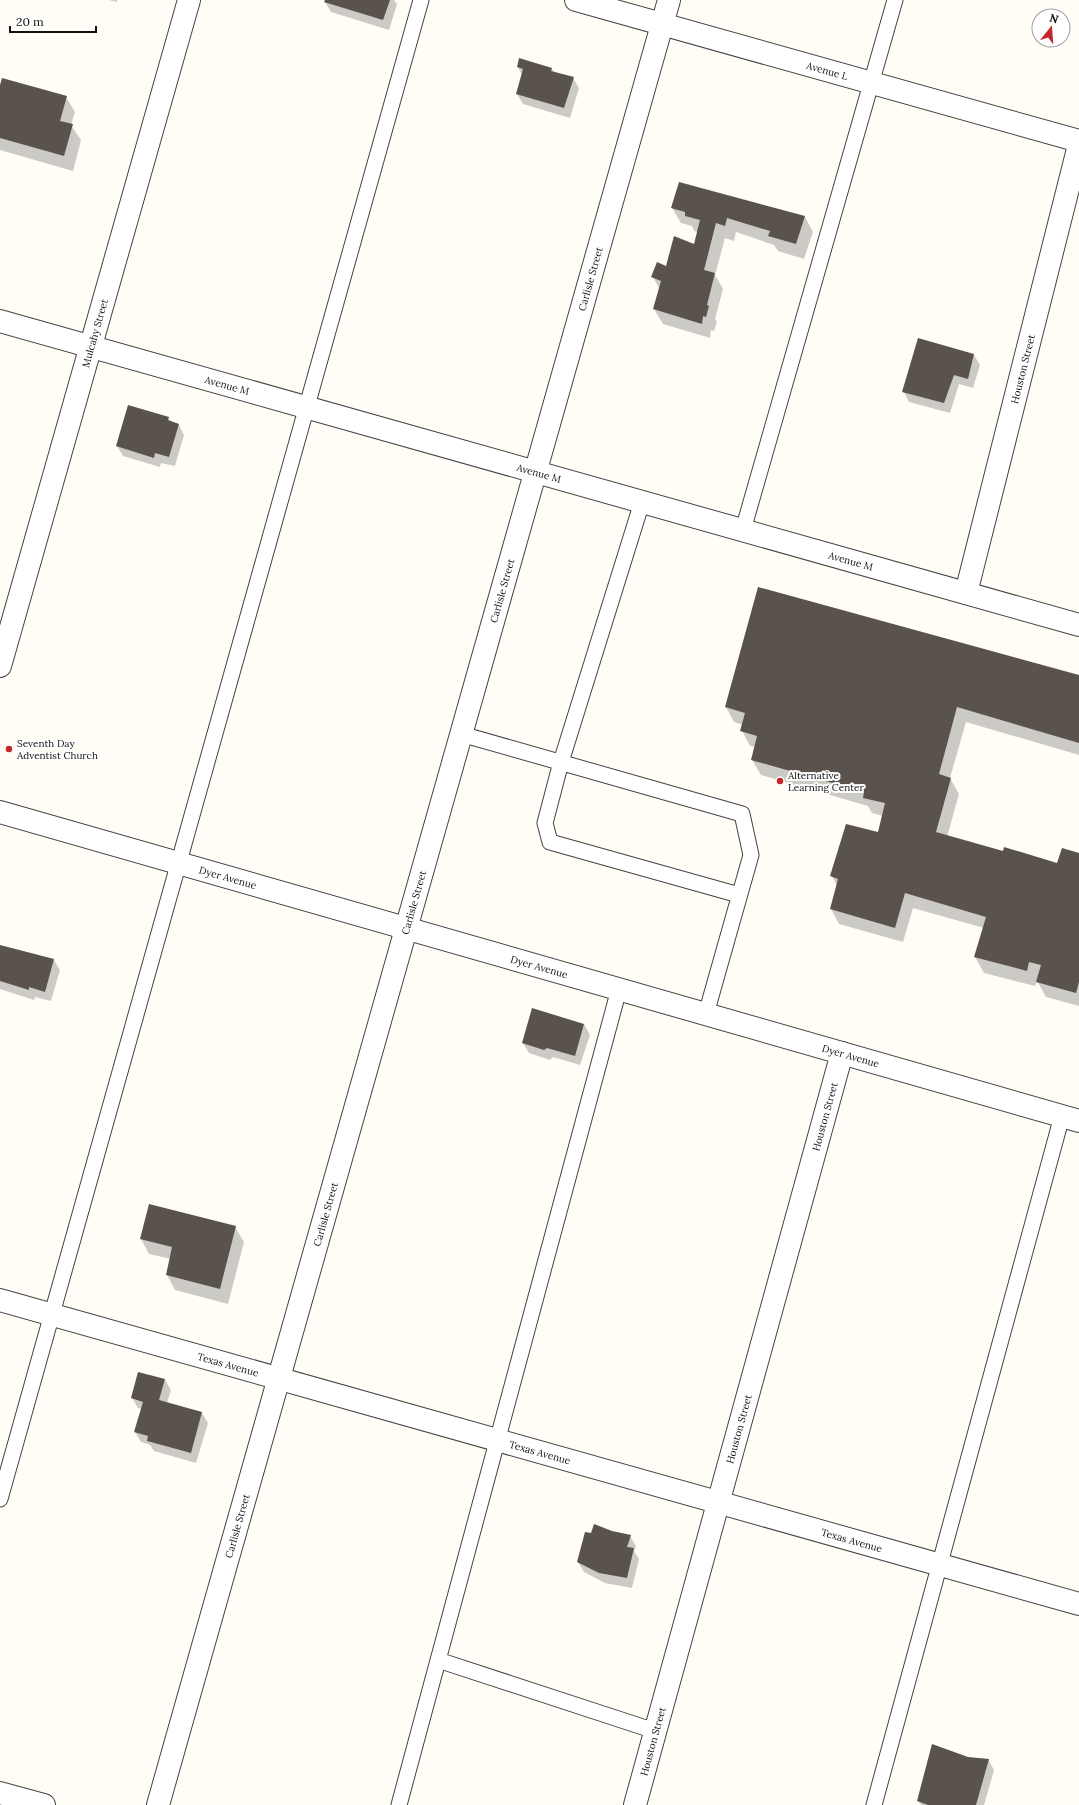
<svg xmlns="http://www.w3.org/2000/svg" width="1079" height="1805" font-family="Lora,serif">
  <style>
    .shadow { fill: #0003 }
    .building { fill: #5a524d }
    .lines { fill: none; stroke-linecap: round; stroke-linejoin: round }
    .service-casing { stroke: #444; stroke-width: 17 }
    .minor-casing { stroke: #444; stroke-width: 24 }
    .service { stroke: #fff; stroke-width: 15 }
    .minor { stroke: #fff; stroke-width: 22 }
    .poi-dot { fill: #c4262e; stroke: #fff; stroke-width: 1.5 }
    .labels { text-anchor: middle; stroke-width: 4; stroke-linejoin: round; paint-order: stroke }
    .street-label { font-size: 10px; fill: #111; stroke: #fff }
    .poi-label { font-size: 10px; fill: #111; stroke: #fff; text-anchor: start }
  </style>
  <rect width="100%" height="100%" fill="#fffdf5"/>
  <path class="shadow" d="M109,0h8v2z
    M326,0h68l3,4 -8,26 -58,-18 -6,-10z
    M518,67l34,2 2,3 19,6 6,10 -9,30 -47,-14 -6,-10 5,-19z
    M0,89l66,8 9,15 -4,13 10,15 -8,31 -73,-21z
    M672,208l133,9 8,15 -9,27 -26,-8 -4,-6 -38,-13 -2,9 -9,-3 -10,37 8,14 -8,30 2,3 -3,9 -3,-1 -1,8 -47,-14 -9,-15 6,-19 -7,-13 42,-32 3,-13 -4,-1 -2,-5 -11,-3z
    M974,355l6,10 -7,23 -14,-4 -9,29 -41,-11 -5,-10z
    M168,418l3,4 8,3 5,10 -9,31 -14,-3 -1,4 -37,-11 -6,-10z
    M1079,676v79l-113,-33 -16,56 9,16 -12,43 57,16 54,11 21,-10v152l-33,-9 -9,-16 -2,5 -51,-13 -9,-16 9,-29 -71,-20 -10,34 -64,-18 -8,-15 6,-23 -5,-10 46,-43 5,-17 -11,-3 -4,-7 -107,-31 -9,-15 3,-13 -5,-1 -8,-15 1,-6 -9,-3 -8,-15z
    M0,946l54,14 6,10 -9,31 -16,-4 -1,3 -34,-11z
    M584,1024l6,11 -10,30 -27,-8 -3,3 -21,-7 -6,-10z
    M235,1227l9,15 -16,62 -53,-14 -8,-15 4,-16 -22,-5 -8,-15z
    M165,1380l6,10 -4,13 35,10 6,10 -12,40 -42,-12 -4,-6 -9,-3 -6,-10 7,-23 -4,-1 -6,-10z
    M612,1532l18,4 6,10 -2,5 5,8 -7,29 -27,-5 -21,-11 -6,-10z
    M968,1758l20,1 6,11 -10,35h-63l-3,-5z"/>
  <path class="building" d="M325,0h65l-7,20 -59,-18z
    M519,58l33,10 -1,3 23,6 -10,31 -48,-14 7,-25 -6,-2z
    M2,78l65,18 -7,25 13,3 -9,32 -64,-18v-53z
    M679,182l126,34 -9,28 -28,-8 2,-5 -43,-13 -2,8 -9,-3 -12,47 11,3 -8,32 2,1 -3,11 -3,-1 -1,8 -49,-15 8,-28 -10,-4 6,-15 9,4 8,-30 20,8 6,-24 -15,-4v-4l-14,-4z
    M918,338l56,16 -6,25 -14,-4 -10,28 -42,-11z
    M128,405l41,12 -1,3 11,4 -10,33 -14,-4 -1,5 -38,-12z
    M758,587l321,88v68l-122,-36 -18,67 12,4 -15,54 67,19 1,-4 53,16 5,-15 17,5v129l-3,11 -40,-11 5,-17 -12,-3 -2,9 -53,-14 12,-40 -81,-24 -10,35 -65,-19 8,-30 -8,-3 16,-52 32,8 7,-29 -22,-5 1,-6 -113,-32 6,-24 -17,-5 5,-18 -20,-6z
    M0,945l54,14 -9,33 -16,-5v3l-29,-9z
    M532,1008l52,16 -9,32 -28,-8 -3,2 -22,-7z
    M149,1204l87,22 -16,63 -54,-14 6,-28 -32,-8z
    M138,1372l27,7 -6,21 43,12 -11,41 -44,-12 1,-5 -14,-4 9,-30 -12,-4z
    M594,1524l18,7 19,4 -4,12 7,1 -7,30 -28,-5 -22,-11 8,-30 6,1z
    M932,1744l36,13 21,2 -13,46h-48l-11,-4z"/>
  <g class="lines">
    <g class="service-casing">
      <path id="service" d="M642,502l-81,260 -16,61 5,19 189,53
        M743,530l152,-530
        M461,734l281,80 9,41 -45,159
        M0,1499l421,-1499
        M438,1660l217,71
        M399,1805l220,-816
        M874,1805l188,-689"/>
    </g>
    <g class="minor-casing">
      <g id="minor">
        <path id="s1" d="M576,0l503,141"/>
        <path id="s2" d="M0,321l1079,304"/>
        <path id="s3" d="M966,593l113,-448"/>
        <path id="s4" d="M0,666l189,-666"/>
        <path id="s5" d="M0,812l1079,309"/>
        <path id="s6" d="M0,1300l1079,304"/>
        <path d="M0,1793l44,12"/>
        <path id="s7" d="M158,1805l511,-1805"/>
        <path id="s8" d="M635,1805l207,-752"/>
      </g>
    </g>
    <use href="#service" class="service"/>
    <use href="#minor" class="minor"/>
  </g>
  <g class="poi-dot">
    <circle cx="9" cy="749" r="4"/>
    <circle cx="780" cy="781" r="4"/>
  </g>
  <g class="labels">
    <g class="street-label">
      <text dy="4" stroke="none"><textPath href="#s1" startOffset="261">Avenue L</textPath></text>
      <text dy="4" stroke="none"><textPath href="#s7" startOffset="1586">Carlisle Street</textPath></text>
      <text dy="4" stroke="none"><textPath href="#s4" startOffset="346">Mulcahy Street</textPath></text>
      <text dy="4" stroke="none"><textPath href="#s3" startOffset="231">Houston Street</textPath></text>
      <text dy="4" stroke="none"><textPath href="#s2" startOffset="236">Avenue M</textPath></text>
      <text dy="4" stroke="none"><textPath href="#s2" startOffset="560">Avenue M</textPath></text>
      <text dy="4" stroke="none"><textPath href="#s2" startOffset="884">Avenue M</textPath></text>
      <text dy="4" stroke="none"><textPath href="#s7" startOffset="1262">Carlisle Street</textPath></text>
      <text dy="4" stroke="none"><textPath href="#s5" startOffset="237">Dyer Avenue</textPath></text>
      <text dy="4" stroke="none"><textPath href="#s7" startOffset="938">Carlisle Street</textPath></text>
      <text dy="4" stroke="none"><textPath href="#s5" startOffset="561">Dyer Avenue</textPath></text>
      <text dy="4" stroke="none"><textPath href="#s5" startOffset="885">Dyer Avenue</textPath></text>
      <text dy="4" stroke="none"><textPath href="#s8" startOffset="714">Houston Street</textPath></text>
      <text dy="4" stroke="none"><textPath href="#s7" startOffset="614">Carlisle Street</textPath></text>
      <text dy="4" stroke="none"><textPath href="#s6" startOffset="237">Texas Avenue</textPath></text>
      <text dy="4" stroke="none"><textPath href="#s8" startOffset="390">Houston Street</textPath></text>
      <text dy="4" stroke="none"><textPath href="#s6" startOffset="561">Texas Avenue</textPath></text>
      <text dy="4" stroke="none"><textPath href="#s7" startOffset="290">Carlisle Street</textPath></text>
      <text dy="4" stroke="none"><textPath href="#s6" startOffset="885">Texas Avenue</textPath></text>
      <text dy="4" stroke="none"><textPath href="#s8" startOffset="66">Houston Street</textPath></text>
    </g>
    <g class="poi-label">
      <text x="17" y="747">Seventh Day<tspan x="17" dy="12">Adventist Church</tspan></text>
      <text x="788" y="779">Alternative<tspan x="788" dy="12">Learning Center</tspan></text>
    </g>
  </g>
  <g transform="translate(1051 28) rotate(17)"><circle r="19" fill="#ffffff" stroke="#a0a0a0"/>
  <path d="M0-3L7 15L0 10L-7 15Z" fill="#c4262e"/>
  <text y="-6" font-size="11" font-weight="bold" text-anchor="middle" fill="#111111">N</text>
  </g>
  <path d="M10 26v6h86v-6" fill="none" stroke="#111111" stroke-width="2"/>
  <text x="16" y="26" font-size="12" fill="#111111" stroke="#ffffff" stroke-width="3" paint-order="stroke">20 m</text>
</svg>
